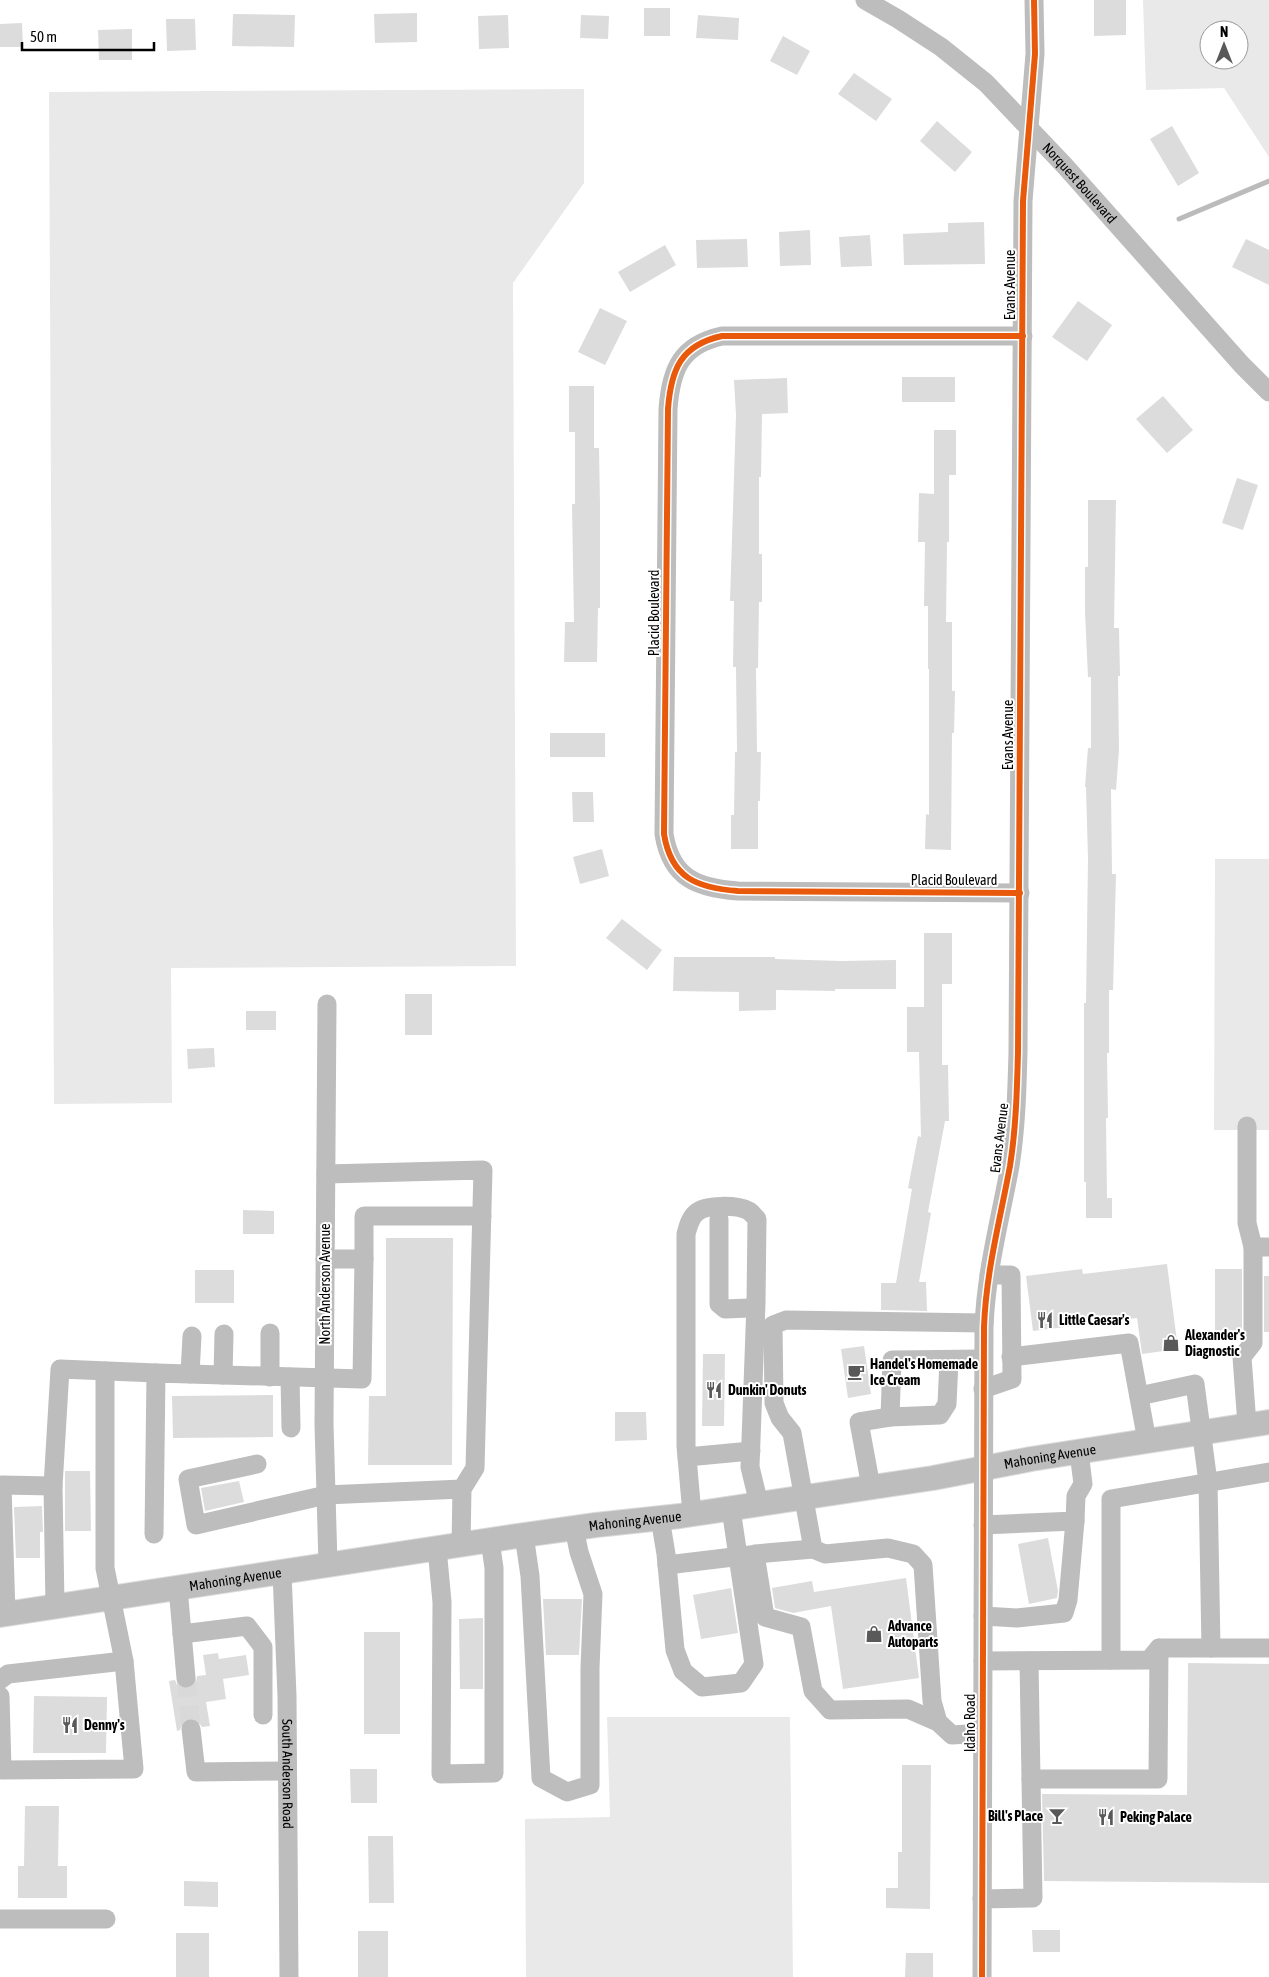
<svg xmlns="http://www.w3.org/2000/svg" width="1269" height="1977" font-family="'Asap Condensed',sans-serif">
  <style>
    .green { fill: #e9e9e9; fill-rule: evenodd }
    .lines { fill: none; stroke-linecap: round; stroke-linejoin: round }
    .stream { stroke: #bbb; stroke-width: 5 }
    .building { fill: #dcdcdc }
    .minor-tunnel { stroke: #d9d9d9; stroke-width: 19; stroke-dasharray: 19 9; stroke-linecap: butt }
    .major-casing { stroke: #dbdbdb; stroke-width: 26 }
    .minor { stroke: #bdbdbd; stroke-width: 19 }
    .major { stroke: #bdbdbd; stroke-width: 24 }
    .cycleway-casing { stroke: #fff; stroke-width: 9 }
    .cycleway { stroke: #e8590c; stroke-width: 6 }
    .labels { text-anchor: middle; stroke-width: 4; stroke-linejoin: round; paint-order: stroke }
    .street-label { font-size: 14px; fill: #000; stroke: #fff }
    .poi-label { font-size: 14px; font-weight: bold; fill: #000; stroke: #fff; text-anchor: start }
  </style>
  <rect width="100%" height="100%" fill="#fff"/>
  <path class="green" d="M1143,0h126v157l-45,-69 -78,2zM1209,30h30v30h-30z
    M584,89v94l-71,100 3,683 -345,2 1,135 -118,1 -5,-1012z
    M1215,859h54v271h-55z
    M607,1717h183l3,260h-267l-1,-158 85,-2z"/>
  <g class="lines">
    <path class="stream" d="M1179,219l90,-38"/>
  </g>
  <path class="building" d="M1094,0h32v35l-32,1z
    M644,8h26v28h-26z
    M417,13v29l-42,1 -1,-29z
    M233,14l62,1 -1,32 -62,-1z
    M508,15l1,33 -30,1 -1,-33z
    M581,15l28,1 -1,23 -28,-1z
    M698,15l41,3 -1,22 -42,-2z
    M166,19h29l1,31 -29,1z
    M22,23l1,24h-23v-23z
    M132,29v31h-33l-1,-30z
    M783,36l27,15 -13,24 -27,-14z
    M854,73l38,26 -16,22 -38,-27z
    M937,121l35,31 -17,20 -35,-31z
    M1172,126l27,47 -21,13 -28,-47z
    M984,222l1,42 -81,1 -1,-31 45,-2v-9z
    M810,230l1,35 -31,1 -1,-34z
    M870,235l2,31 -31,1 -2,-30z
    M747,239l1,28 -51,1 -1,-28z
    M1246,239l23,11v35l-37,-18z
    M665,245l11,20 -46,27 -12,-20z
    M1078,301l34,24 -25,36 -35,-24z
    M600,308l27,13 -22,44 -27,-13z
    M902,377h53v25h-53z
    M787,378l1,35 -26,1 -1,63h-2v77h3v48h-3l-1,66h-2l1,84h4l-1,49h-2v48h-27v-34h3l1,-63h2l-1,-85h-3l1,-66h-4l6,-186 -2,-35z
    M569,386h25v62h5l1,56v104h-2l-1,54h-33l1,-40h9l-2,-118h3v-72h-6z
    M1163,396l30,34 -26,23 -31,-34z
    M934,430h22v45h-7v67h-2l-1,80h6v69h3l-1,42h-2l-1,117 -26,-1 1,-35 3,1v-146h-1v-63h-4l1,-64h-7l1,-49 15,1z
    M1237,478l21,7 -15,45 -21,-7z
    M1088,500h28l-2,128h5l1,48h-2l1,74 -3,40 -5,-1 1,85h4l-3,116h-4v63h-2l1,65h-2l1,80h5v20h-26v-36h-2v-179h2l2,-144 -2,-72h-1l3,-39h3v-71h-3l-3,-65v-45h3z
    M550,733h55v24h-55z
    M572,792h21l1,30h-21z
    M602,849l7,27 -29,8 -7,-27z
    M622,919l40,31 -15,20 -41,-32z
    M924,933h28v51h-10v81h6l1,56h-4l-17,91 3,1 -12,69h7l1,29 -46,-1v-27h15l16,-94 -4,-1 10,-52 3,1 -2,-85h-12v-45h17z
    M674,957h101v2l66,2 55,-1v29h-61v2l-59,-1v20l-37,1v-19l-66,-1z
    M405,994h27v41h-27z
    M246,1011h30v19h-30z
    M214,1048l1,19 -27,2 -1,-20z
    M243,1210l31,1v23h-31z
    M386,1238h67l-1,227h-84l1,-69h17z
    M1167,1264l11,85 -36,5 -5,-36 -104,13 -7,-55 56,-7 1,5z
    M1215,1269h27v67h-27z
    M195,1270h39v33h-39z
    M1264,1276h5v56h-5z
    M864,1346l7,48 -23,4 -7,-49z
    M703,1354h22l-1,72h-22z
    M273,1395v42l-100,1 -1,-42z
    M615,1412h31l1,28 -32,1z
    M65,1471h25l1,60h-26z
    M239,1481l5,21 -39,9 -4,-23z
    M42,1506l1,26h-3v26h-24l-2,-51z
    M1048,1538l10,53 -1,7 -28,6 -11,-60z
    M906,1578l13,100 -76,11 -12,-83 -38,7 -18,-5 -3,-20 40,-7 2,11z
    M731,1588l7,45 -37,6 -8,-44z
    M543,1599h39l-3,56h-33z
    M483,1618v71h-23l-1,-70z
    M364,1632h36v102h-36z
    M218,1653l1,6 27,-4 3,20 -26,4 3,20 -20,3 4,24 -8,1 -6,-8 -7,-1 -5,2 -4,10 -3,1 -8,-50 6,-1 2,5 5,3 10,-1 4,-5 1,-6 9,-1 -3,-20z
    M1188,1663l81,1v219l-225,-2 -2,-87 145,1z
    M34,1696l73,1 -1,56h-73z
    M902,1765h29l-1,144 -44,-1v-20h12v-36h4z
    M350,1769h27v34h-26z
    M25,1806h34l-1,60h9v32h-49v-32h6z
    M368,1836h25l1,67h-25z
    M184,1881l34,1v25l-34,-1z
    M1032,1930h28v22h-27z
    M358,1931h30v46h-30z
    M176,1933h33v44h-33z
    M906,1953h27v24h-28z"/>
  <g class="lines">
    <path class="minor-tunnel" d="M186,1678l5,51"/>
    <g class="major-casing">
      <g id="major">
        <path id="s3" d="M0,1615l524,-80 72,-10 84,-9 253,-38 98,-19 238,-37"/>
      </g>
    </g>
    <g class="minor">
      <path id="s1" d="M865,0l33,19 43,28 45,36 78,82 178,200 27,27"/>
      <path d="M1020,893l-282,-2c-41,-3 -67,-13 -74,-57l4,-425c3,-40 13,-64 54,-73h301"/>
      <path d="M327,1004l-3,420 4,140"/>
      <path d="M1247,1126v97l6,24"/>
      <path d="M326,1174l157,-4 -8,298 -13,21 -1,56"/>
      <path d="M719,1219v85l6,5 24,-1"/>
      <path d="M325,1259h39v-43h118"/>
      <path d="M270,1333v44"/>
      <path d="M1011,1357l118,-14 18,98"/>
      <path d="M949,1360l-2,44 -7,11 -50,2 2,-57 91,-1"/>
      <path d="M190,1374l2,-38"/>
      <path d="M223,1375l1,-41"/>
      <path d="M290,1377l1,51"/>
      <path d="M983,1389l29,-10 -1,-104h-22"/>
      <path d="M1139,1396l56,-12 13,98 3,166"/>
      <path d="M1247,1425l-5,-68 11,-14v-96h16"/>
      <path d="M687,1457l64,-6"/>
      <path d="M257,1464l-69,15 8,46 130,-30 136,-6"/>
      <path d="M871,1487l-12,-65 31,-5"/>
      <path d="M692,1514l-6,-68v-212c2,-7 4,-16 10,-21 9,-9 42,-8 53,-2 3,2 5,5 8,8l-1,84 -6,164 9,37"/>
      <path d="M660,1518l6,36 9,96 8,21 19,16 39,-4 13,-19 -23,-155"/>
      <path d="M983,1525l92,-4 1,-25 7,-12 -4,-32"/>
      <path d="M154,1534l2,-161 206,6 2,-120"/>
      <path d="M524,1535l6,41 11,202 26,14 23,-7v-117l3,-74 -14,-42 -5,-24"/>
      <path d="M437,1548l5,54 -1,172 53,-1v-205l-4,-28"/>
      <path d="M813,1549l-21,-116 -12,-15 -6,-15 -1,-78 13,-5 198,3"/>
      <path d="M667,1565l83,-10"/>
      <path id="s2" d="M282,1572l5,124 2,281"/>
      <path d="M178,1588l8,90"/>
      <path d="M55,1606l-2,-120 7,-117 96,4"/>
      <path d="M6,1614l-4,-129 51,1"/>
      <path d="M983,1616l34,2 47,-5 4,-13 7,-79"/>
      <path d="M182,1634l65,-8 16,21v68"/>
      <path d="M1111,1660v-161l158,-27"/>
      <path d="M983,1661l166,-1 10,-12h110"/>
      <path d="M0,1680l8,-6 116,-13"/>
      <path d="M0,1696l2,74 132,-1 -10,-108 -19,-93v-197"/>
      <path d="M938,1722l-30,-13 -78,1 -17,-19 -12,-64 -36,-10 -10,-63 58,-5 12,5 63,-6 25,6 10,11 9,136 6,21 14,13 30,-2"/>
      <path d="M191,1729l5,43 91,-1"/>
      <path d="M1031,1779h127l1,-131"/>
      <path d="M982,1899l51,-1 -4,-237"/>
      <path d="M0,1919h106"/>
      <path d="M982,1977l2,-650c2,-55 16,-107 26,-161 6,-38 7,-76 8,-114l5,-851 12,-147 -1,-54"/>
    </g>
    <use href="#major" class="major"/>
    <g class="cycleway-casing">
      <path id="cycleway" d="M1020,893l-282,-2c-41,-3 -67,-13 -74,-57l4,-425c3,-40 13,-64 54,-73h301
        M982,1977l2,-650c2,-55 16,-107 26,-161 6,-38 7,-76 8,-114l5,-851 12,-147 -1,-54"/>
    </g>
    <use href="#cycleway" class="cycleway"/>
  </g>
  <defs>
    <g id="restaurant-bare" transform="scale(1.35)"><path d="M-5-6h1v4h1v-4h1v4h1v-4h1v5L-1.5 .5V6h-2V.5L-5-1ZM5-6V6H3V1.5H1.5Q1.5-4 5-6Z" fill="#595959" stroke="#fff" stroke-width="2.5" paint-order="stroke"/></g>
    <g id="shop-bare" transform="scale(1.35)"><path d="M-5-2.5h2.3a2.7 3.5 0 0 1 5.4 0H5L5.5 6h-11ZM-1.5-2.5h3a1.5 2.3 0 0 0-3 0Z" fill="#595959" stroke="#fff" stroke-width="2.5" paint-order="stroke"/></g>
    <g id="cafe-bare" transform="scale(1.35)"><path d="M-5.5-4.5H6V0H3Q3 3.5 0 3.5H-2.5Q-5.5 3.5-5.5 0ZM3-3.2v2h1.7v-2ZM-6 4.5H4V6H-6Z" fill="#595959" stroke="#fff" stroke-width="2.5" paint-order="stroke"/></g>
    <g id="bar-bare" transform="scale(1.35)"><path d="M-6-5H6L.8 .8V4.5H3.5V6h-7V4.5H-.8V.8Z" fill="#595959" stroke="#fff" stroke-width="2.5" paint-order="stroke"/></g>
  </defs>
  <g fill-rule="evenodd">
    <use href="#restaurant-bare" x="1045" y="1320"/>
    <use href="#shop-bare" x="1171" y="1343"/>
    <use href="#cafe-bare" x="856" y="1372"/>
    <use href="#restaurant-bare" x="714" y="1390"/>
    <use href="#shop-bare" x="874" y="1634"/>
    <use href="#restaurant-bare" x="70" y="1725"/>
    <use href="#bar-bare" x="1057" y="1816"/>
    <use href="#restaurant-bare" x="1106" y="1817"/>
  </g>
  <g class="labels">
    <g class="street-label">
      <text dy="5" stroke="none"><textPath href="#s1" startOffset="284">Norquest Boulevard</textPath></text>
      <text transform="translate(1010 285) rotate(-90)" y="5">Evans Avenue</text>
      <text transform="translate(654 613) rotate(-90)" y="5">Placid Boulevard</text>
      <text transform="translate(1008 735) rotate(-90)" y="5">Evans Avenue</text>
      <text x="954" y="885">Placid Boulevard</text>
      <text transform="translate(999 1138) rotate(-83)" y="5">Evans Avenue</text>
      <text transform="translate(325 1284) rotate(-90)" y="5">North Anderson Avenue</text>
      <text dy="5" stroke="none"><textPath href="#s3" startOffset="1062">Mahoning Avenue</textPath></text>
      <text dy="5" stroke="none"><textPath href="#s3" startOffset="642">Mahoning Avenue</textPath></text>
      <text dy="5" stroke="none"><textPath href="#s3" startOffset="238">Mahoning Avenue</textPath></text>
      <text transform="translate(970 1723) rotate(-90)" y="5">Idaho Road</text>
      <text dy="5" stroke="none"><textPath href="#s2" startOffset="202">South Anderson Road</textPath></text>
    </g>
    <g class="poi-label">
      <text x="1059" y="1325">Little Caesar's</text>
      <text x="1185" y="1340">Alexander's<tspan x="1185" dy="16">Diagnostic</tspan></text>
      <text x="870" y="1369">Handel's Homemade<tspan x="870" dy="16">Ice Cream</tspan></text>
      <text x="728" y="1395">Dunkin' Donuts</text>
      <text x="888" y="1631">Advance<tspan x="888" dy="16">Autoparts</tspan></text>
      <text x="84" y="1730">Denny's</text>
      <text x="1043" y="1821" text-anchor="end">Bill's Place</text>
      <text x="1120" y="1822">Peking Palace</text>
    </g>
  </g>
  <g transform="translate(1224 45)"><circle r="24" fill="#ffffff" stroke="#999999"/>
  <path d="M0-4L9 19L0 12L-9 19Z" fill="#595959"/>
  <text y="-8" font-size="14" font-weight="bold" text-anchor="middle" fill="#000000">N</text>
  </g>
  <path d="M22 42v8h132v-8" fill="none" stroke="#000000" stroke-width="2.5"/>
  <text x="30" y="42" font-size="15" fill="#000000" stroke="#ffffff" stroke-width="4" paint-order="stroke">50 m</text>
</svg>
